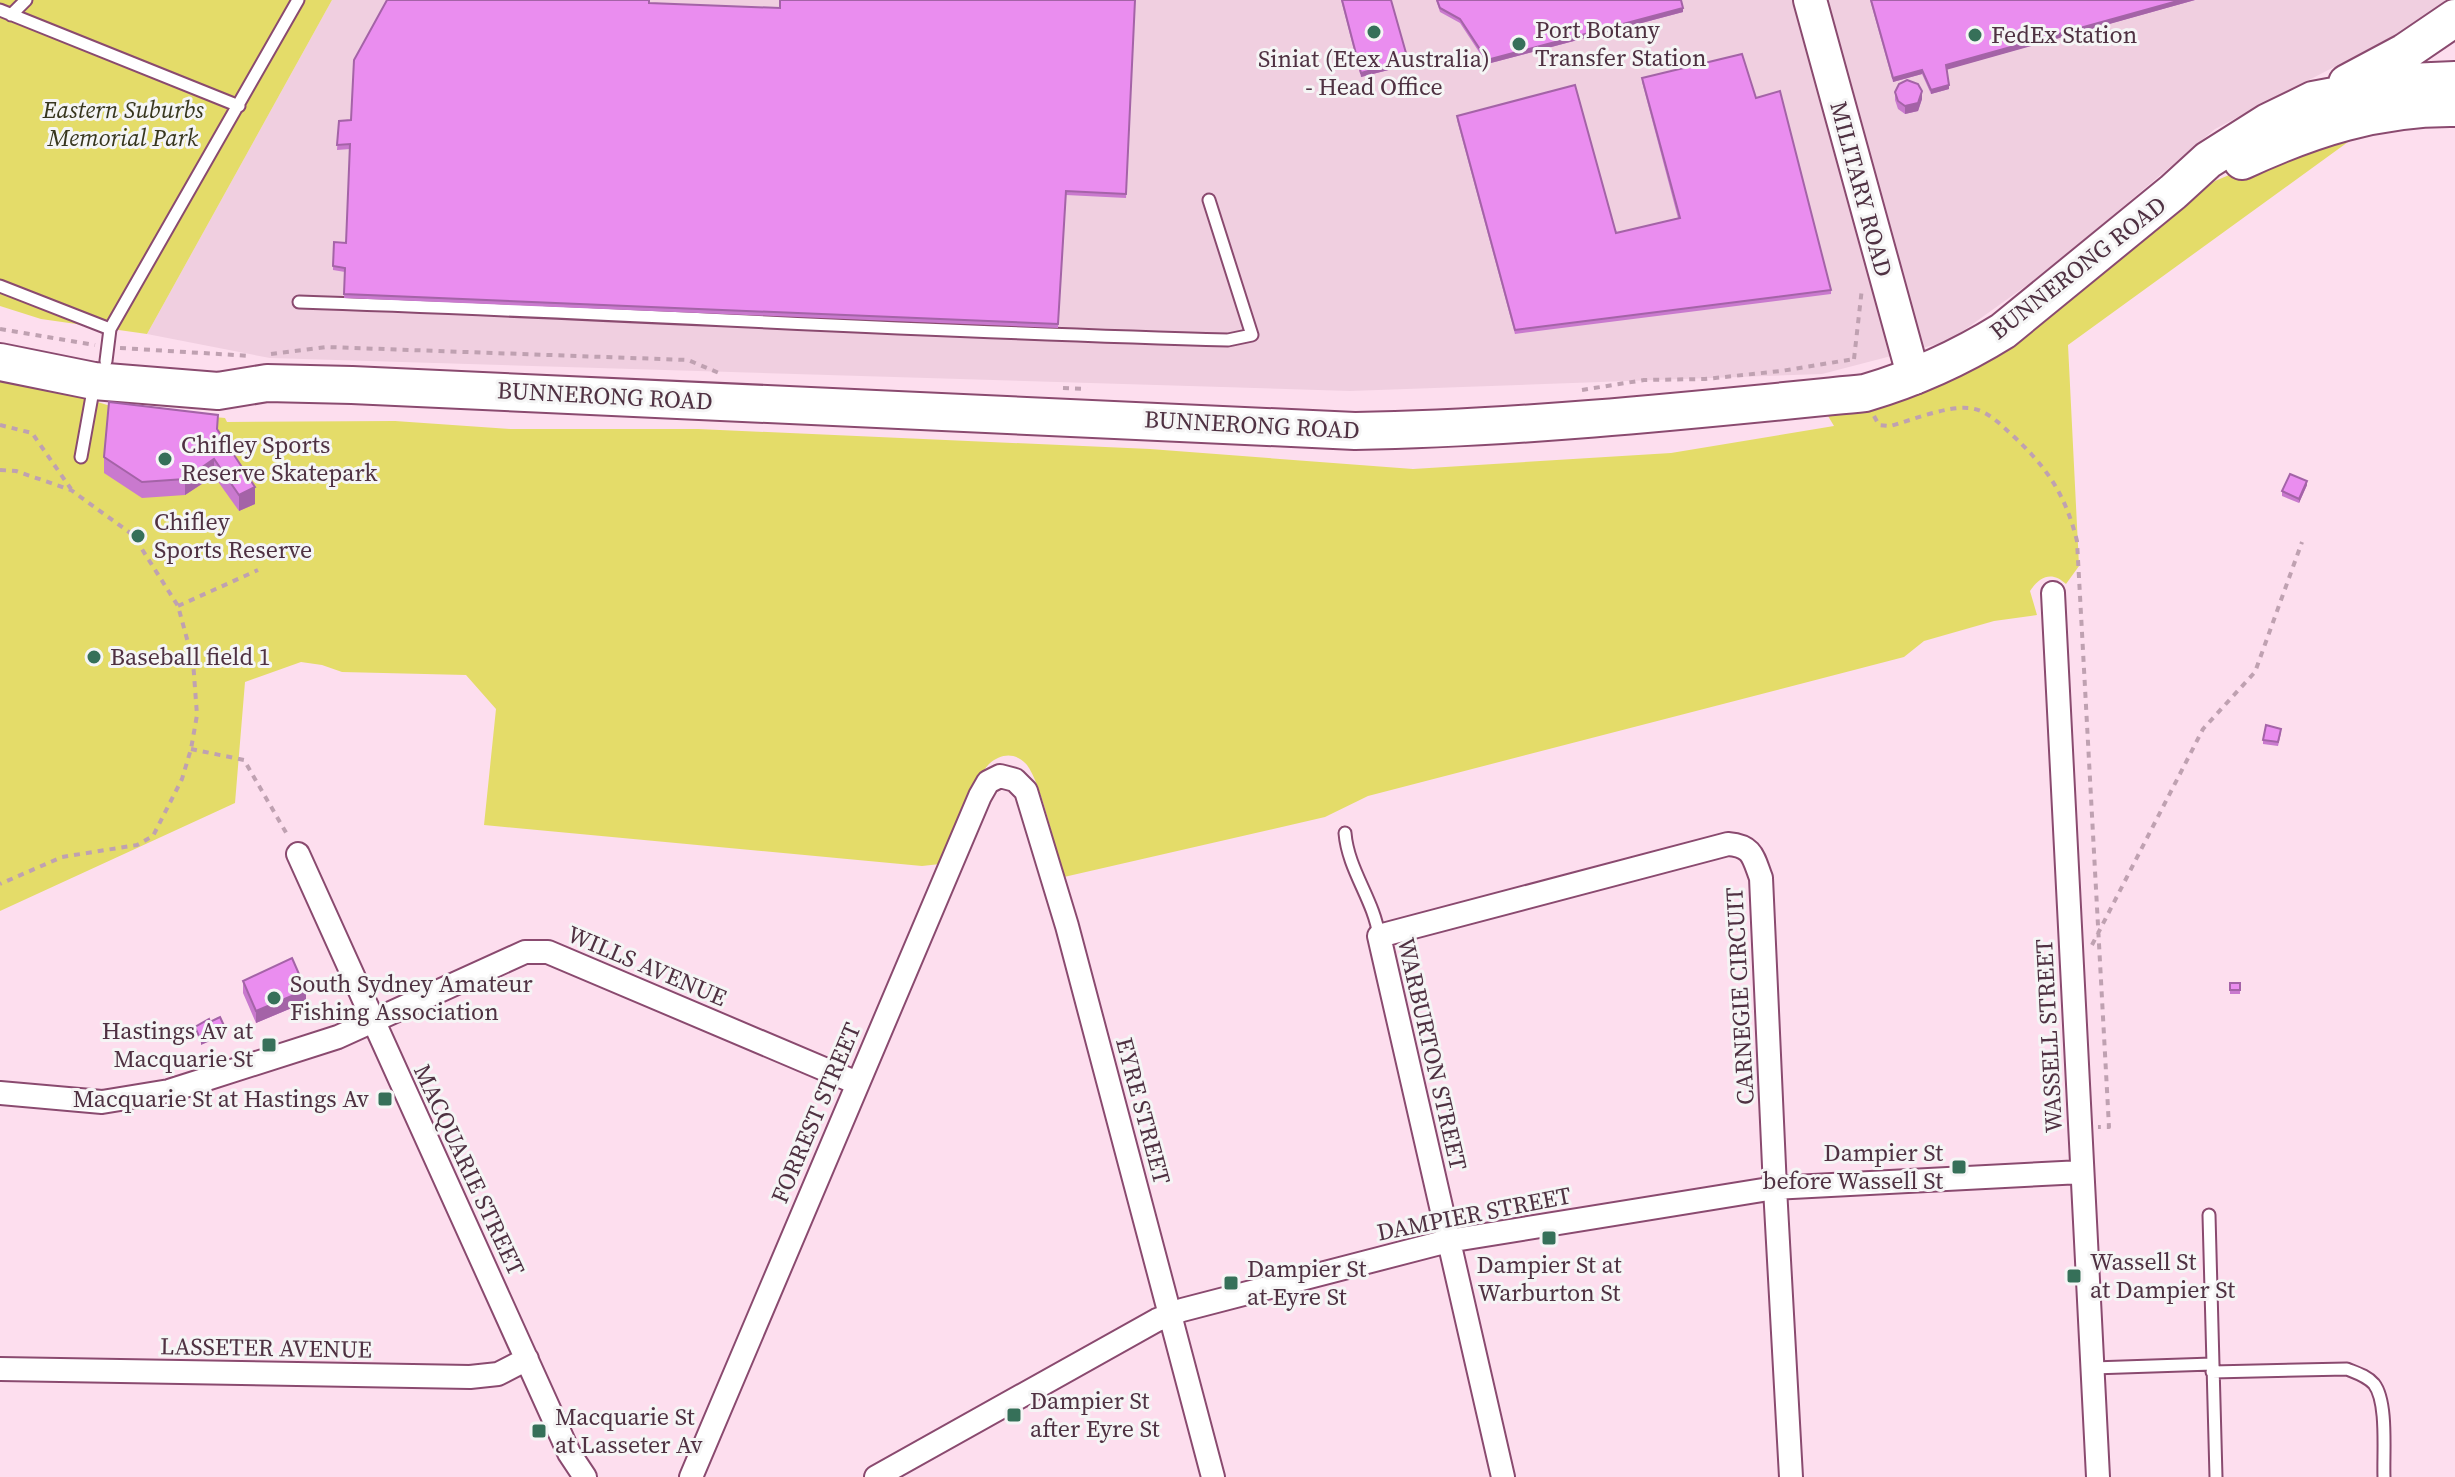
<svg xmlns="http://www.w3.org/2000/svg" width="2455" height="1477" font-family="'Source Serif 4',serif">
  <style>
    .built { fill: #f0cfe0 }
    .green { fill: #e4dc69 }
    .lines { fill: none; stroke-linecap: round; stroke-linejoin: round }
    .lane-casing { stroke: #8a4a6f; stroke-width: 15 }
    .street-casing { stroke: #8a4a6f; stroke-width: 26 }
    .secondary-casing { stroke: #8a4a6f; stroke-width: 36 }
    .primary-casing { stroke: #8a4a6f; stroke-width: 40 }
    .path { stroke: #bfa1b1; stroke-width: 4; stroke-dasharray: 6 6; stroke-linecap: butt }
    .lane { stroke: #fff; stroke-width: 11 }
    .street { stroke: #fff; stroke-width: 22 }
    .secondary { stroke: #fff; stroke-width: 32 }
    .primary { stroke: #fff; stroke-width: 36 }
    .wall { fill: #c979ce }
    .shaded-wall { fill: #a463a7 }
    .building { fill: #ea8def; stroke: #a463a7; stroke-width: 2 }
    .poi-dot { fill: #367059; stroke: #f5f5f5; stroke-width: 3 }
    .labels { text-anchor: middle; stroke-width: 6; stroke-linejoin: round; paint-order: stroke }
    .poi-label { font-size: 24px; fill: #4f3142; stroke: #f5f5f5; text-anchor: start }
    .park-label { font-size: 24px; font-style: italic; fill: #37361e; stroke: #f5f5f5 }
    .street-label { font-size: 24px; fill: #4f3142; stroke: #f5f5f5 }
  </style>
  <rect width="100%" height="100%" fill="#fddeee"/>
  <path class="built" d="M332,0h2114l-16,17 -215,112 -167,141 -99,71 -127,33 -472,17 -1080,-33 -123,-24z"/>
  <path class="green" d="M0,0h332l-185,334 -106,-15 -41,-13z
    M2359,134l-291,211 11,221 -13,18c-14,-13 -26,-8 -36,7l7,24 -43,6 -70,20 -20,16 -536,139 -43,21 -261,60c-8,-26 -23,-94 -37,-112 -11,-13 -26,-12 -38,-1 -18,19 -37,74 -49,100l-18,2 -438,-41 12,-116 -30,-34 -124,-3 -20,-7 -21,-3 -56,20 -10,121 -235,108v-535l52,12 65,20 108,10 2,4 168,-1 115,8h188l452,20 263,20 258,-16 163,-27 -6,-10 48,-10 241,-151 98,-74 73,-31z"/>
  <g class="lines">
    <g class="lane-casing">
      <path id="lane" d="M0,10l239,96
        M11,15l15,-15
        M0,286l110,43
        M299,302c310,10 619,30 929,38l24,-5 -43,-135
        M106,361l4,-32 188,-329
        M81,457l13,-72
        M1345,833c3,37 29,67 34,103
        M2209,1215l7,262
        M2093,1368l119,-4
        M2212,1372l135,-3c10,4 20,7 27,15 14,18 9,70 10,93"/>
    </g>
    <g class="street-casing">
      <path id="street" d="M2053,593l45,884
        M298,854l271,599 16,24
        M0,1093l102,9 67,-11 169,-54 187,-85h23l309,131
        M0,1369l470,8 28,-3 29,-15
        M691,1477l289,-681 8,-14 12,-6 15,4 11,11 41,135 146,551
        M876,1477l281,-157 25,-10 266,-69 327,-53 307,-16
        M1503,1477l-124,-541 349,-92c25,2 25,13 33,34l14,310 16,289"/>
    </g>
    <g class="secondary-casing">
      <path id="secondary" d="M1810,0l104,378"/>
    </g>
    <g class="primary-casing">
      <path id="primary" d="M2347,83l58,-31 50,-34
        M2242,161c69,-32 136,-54 213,-53
        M0,362l94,19 124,10 49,-8 85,2 1003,46c171,-3 340,-21 510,-38 51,-15 93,-34 138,-62l170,-139 35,-32 60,-38 45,-22 96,-18 46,-2"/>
    </g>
    <path class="path" d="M0,329l95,16
      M120,348l131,8
      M271,354l56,-7 361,13 31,13
      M1854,359l8,-71
      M1063,388l24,1
      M1582,390l62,-10 61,-1 76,-8 73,-12
      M1874,416l5,9 11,1c22,-6 57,-20 78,-18 17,1 30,14 42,25 36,33 55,60 67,108l32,586h-11
      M0,425l32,8 39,56
      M0,470l16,1 55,19 62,45 45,71 15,55 4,54 -6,34 -9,30 -29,57 -16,9 -75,12 -62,27
      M178,606l80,-36
      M191,749l53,11 44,76
      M2092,945l111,-216 52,-57 47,-130"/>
    <use href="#lane" class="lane"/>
    <use href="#street" class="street"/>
    <use href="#secondary" class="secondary"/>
    <use href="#primary" class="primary"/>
  </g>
  <path class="wall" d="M1135,0l-9,198 -60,-3 -8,133 -714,-30 1,-26 -12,-2v-4l13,-23 4,-94 -13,1 2,-29 12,-1 298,-117 131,5z
    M1341,0h50l17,65 -47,12z
    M1436,0h245l2,12 -196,52 -27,-41 -20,-11z
    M1870,0h325l-248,69 2,20 -18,5 -9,-20 -29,8z
    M1642,78l114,20 75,192v4l-316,40 -58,-214v-4l159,117 62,-15 -36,-136z
    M1895,92l27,7 -4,12 -13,3 -7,-5 -3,-9z
    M218,431l37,73 -16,7 -25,-35 -29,19 -43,3 -38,-25v-16z
    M2307,485l-8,18 -17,-7v-5z
    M2281,733l-3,13 -15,-2v-4z
    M243,981l63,21 -50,21 -13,-30z
    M2230,983h10v11h-10z"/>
  <path class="shaded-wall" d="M2181,0h14l-249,70v-5z
    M1683,8v4l-196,52v-4z
    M1408,60v5l-47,12v-4z
    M1922,70v4l-29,8v-4z
    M1949,85v4l-18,5v-4z
    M1922,91v8l-4,12 -13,3v-8z
    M214,459v17l-29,19v-16z
    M2307,481v4l-8,18v-4z
    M255,487v17l-16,7v-16z
    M306,990v12l-50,21v-12z
    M226,1030v4l-25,11v-4z"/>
  <path class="building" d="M387,0h262v3l131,5v-8h355l-9,194 -60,-3 -8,133 -714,-30 1,-26 -12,-2 1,-24 12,1 4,-99 -13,1 2,-24 12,-1 3,-60z
    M1342,0h49l17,60 -47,13z
    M1437,0h244l2,8 -196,52 -27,-41 -20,-11z
    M1871,0h310l-235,65 3,20 -18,5 -9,-20 -29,8z
    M1742,54l14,44 24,-7 51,199 -316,40 -58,-214 118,-31 41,148 64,-15 -38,-140z
    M1907,80l11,4 4,7 -4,12 -13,3 -7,-5 -3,-9 4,-8z
    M109,402l109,13 -1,14 38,58 -16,8 -25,-36 -29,20 -43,3 -38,-25z
    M2290,474l17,7 -8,18 -17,-8z
    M2266,725l15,4 -3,13 -15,-2z
    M292,958l14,32 -50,21 -13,-30z
    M2230,983h10v7h-10z
    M220,1017l6,13 -25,11 -6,-14 14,-8 1,3z"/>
  <g class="poi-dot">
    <circle cx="1374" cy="32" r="8"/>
    <circle cx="1975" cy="35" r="8"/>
    <circle cx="1519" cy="44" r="8"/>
    <circle cx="165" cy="459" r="8"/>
    <circle cx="138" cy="536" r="8"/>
    <circle cx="94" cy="657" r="8"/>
    <circle cx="274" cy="998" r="8"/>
    <rect x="261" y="1037" width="16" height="16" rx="4"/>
    <rect x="377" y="1091" width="16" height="16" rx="4"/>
    <rect x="1951" y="1159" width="16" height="16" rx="4"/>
    <rect x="1541" y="1230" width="16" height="16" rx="4"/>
    <rect x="2066" y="1268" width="16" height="16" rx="4"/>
    <rect x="1223" y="1275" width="16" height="16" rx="4"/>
    <rect x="1006" y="1407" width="16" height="16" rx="4"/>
    <rect x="531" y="1423" width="16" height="16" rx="4"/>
  </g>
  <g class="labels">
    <g class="poi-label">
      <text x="1535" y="38">Port Botany<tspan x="1535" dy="28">Transfer Station</tspan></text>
      <text x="1991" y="43">FedEx Station</text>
      <text x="1374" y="67" text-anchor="middle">Siniat (Etex Australia)<tspan x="1374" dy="28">- Head Office</tspan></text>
      <text x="181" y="453">Chifley Sports<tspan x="181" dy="28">Reserve Skatepark</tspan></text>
      <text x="154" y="530">Chifley<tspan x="154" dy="28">Sports Reserve</tspan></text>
      <text x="110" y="665">Baseball field 1</text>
      <text x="290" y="992">South Sydney Amateur<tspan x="290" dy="28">Fishing Association</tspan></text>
      <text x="253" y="1039" text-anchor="end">Hastings Av at<tspan x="253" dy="28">Macquarie St</tspan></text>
      <text x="369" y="1107" text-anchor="end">Macquarie St at Hastings Av</text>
      <text x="1943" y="1161" text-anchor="end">Dampier St<tspan x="1943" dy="28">before Wassell St</tspan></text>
      <text x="2090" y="1270">Wassell St<tspan x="2090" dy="28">at Dampier St</tspan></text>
      <text x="1549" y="1273" text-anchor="middle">Dampier St at<tspan x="1549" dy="28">Warburton St</tspan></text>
      <text x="1247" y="1277">Dampier St<tspan x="1247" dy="28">at Eyre St</tspan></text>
      <text x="1030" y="1409">Dampier St<tspan x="1030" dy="28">after Eyre St</tspan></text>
      <text x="555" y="1425">Macquarie St<tspan x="555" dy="28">at Lasseter Av</tspan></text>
    </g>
    <g class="park-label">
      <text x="123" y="118">Eastern Suburbs<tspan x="123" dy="28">Memorial Park</tspan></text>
    </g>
    <g class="street-label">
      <text transform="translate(1861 189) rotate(75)" y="8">MILITARY ROAD</text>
      <text transform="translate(2078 268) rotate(-38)" y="8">BUNNERONG ROAD</text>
      <text transform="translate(605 396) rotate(3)" y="8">BUNNERONG ROAD</text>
      <text transform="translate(1252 425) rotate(3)" y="8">BUNNERONG ROAD</text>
      <text transform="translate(647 966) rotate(23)" y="8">WILLS AVENUE</text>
      <text transform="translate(1740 996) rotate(-93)" y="8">CARNEGIE CIRCUIT</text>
      <text transform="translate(2049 1036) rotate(-93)" y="8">WASSELL STREET</text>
      <text transform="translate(1432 1054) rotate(77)" y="8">WARBURTON STREET</text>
      <text transform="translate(1143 1111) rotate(75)" y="8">EYRE STREET</text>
      <text transform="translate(816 1113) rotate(-67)" y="8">FORREST STREET</text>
      <text transform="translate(469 1170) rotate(65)" y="8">MACQUARIE STREET</text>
      <text transform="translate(1474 1214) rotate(-11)" y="8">DAMPIER STREET</text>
      <text transform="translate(266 1348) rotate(1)" y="8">LASSETER AVENUE</text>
    </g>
  </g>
</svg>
